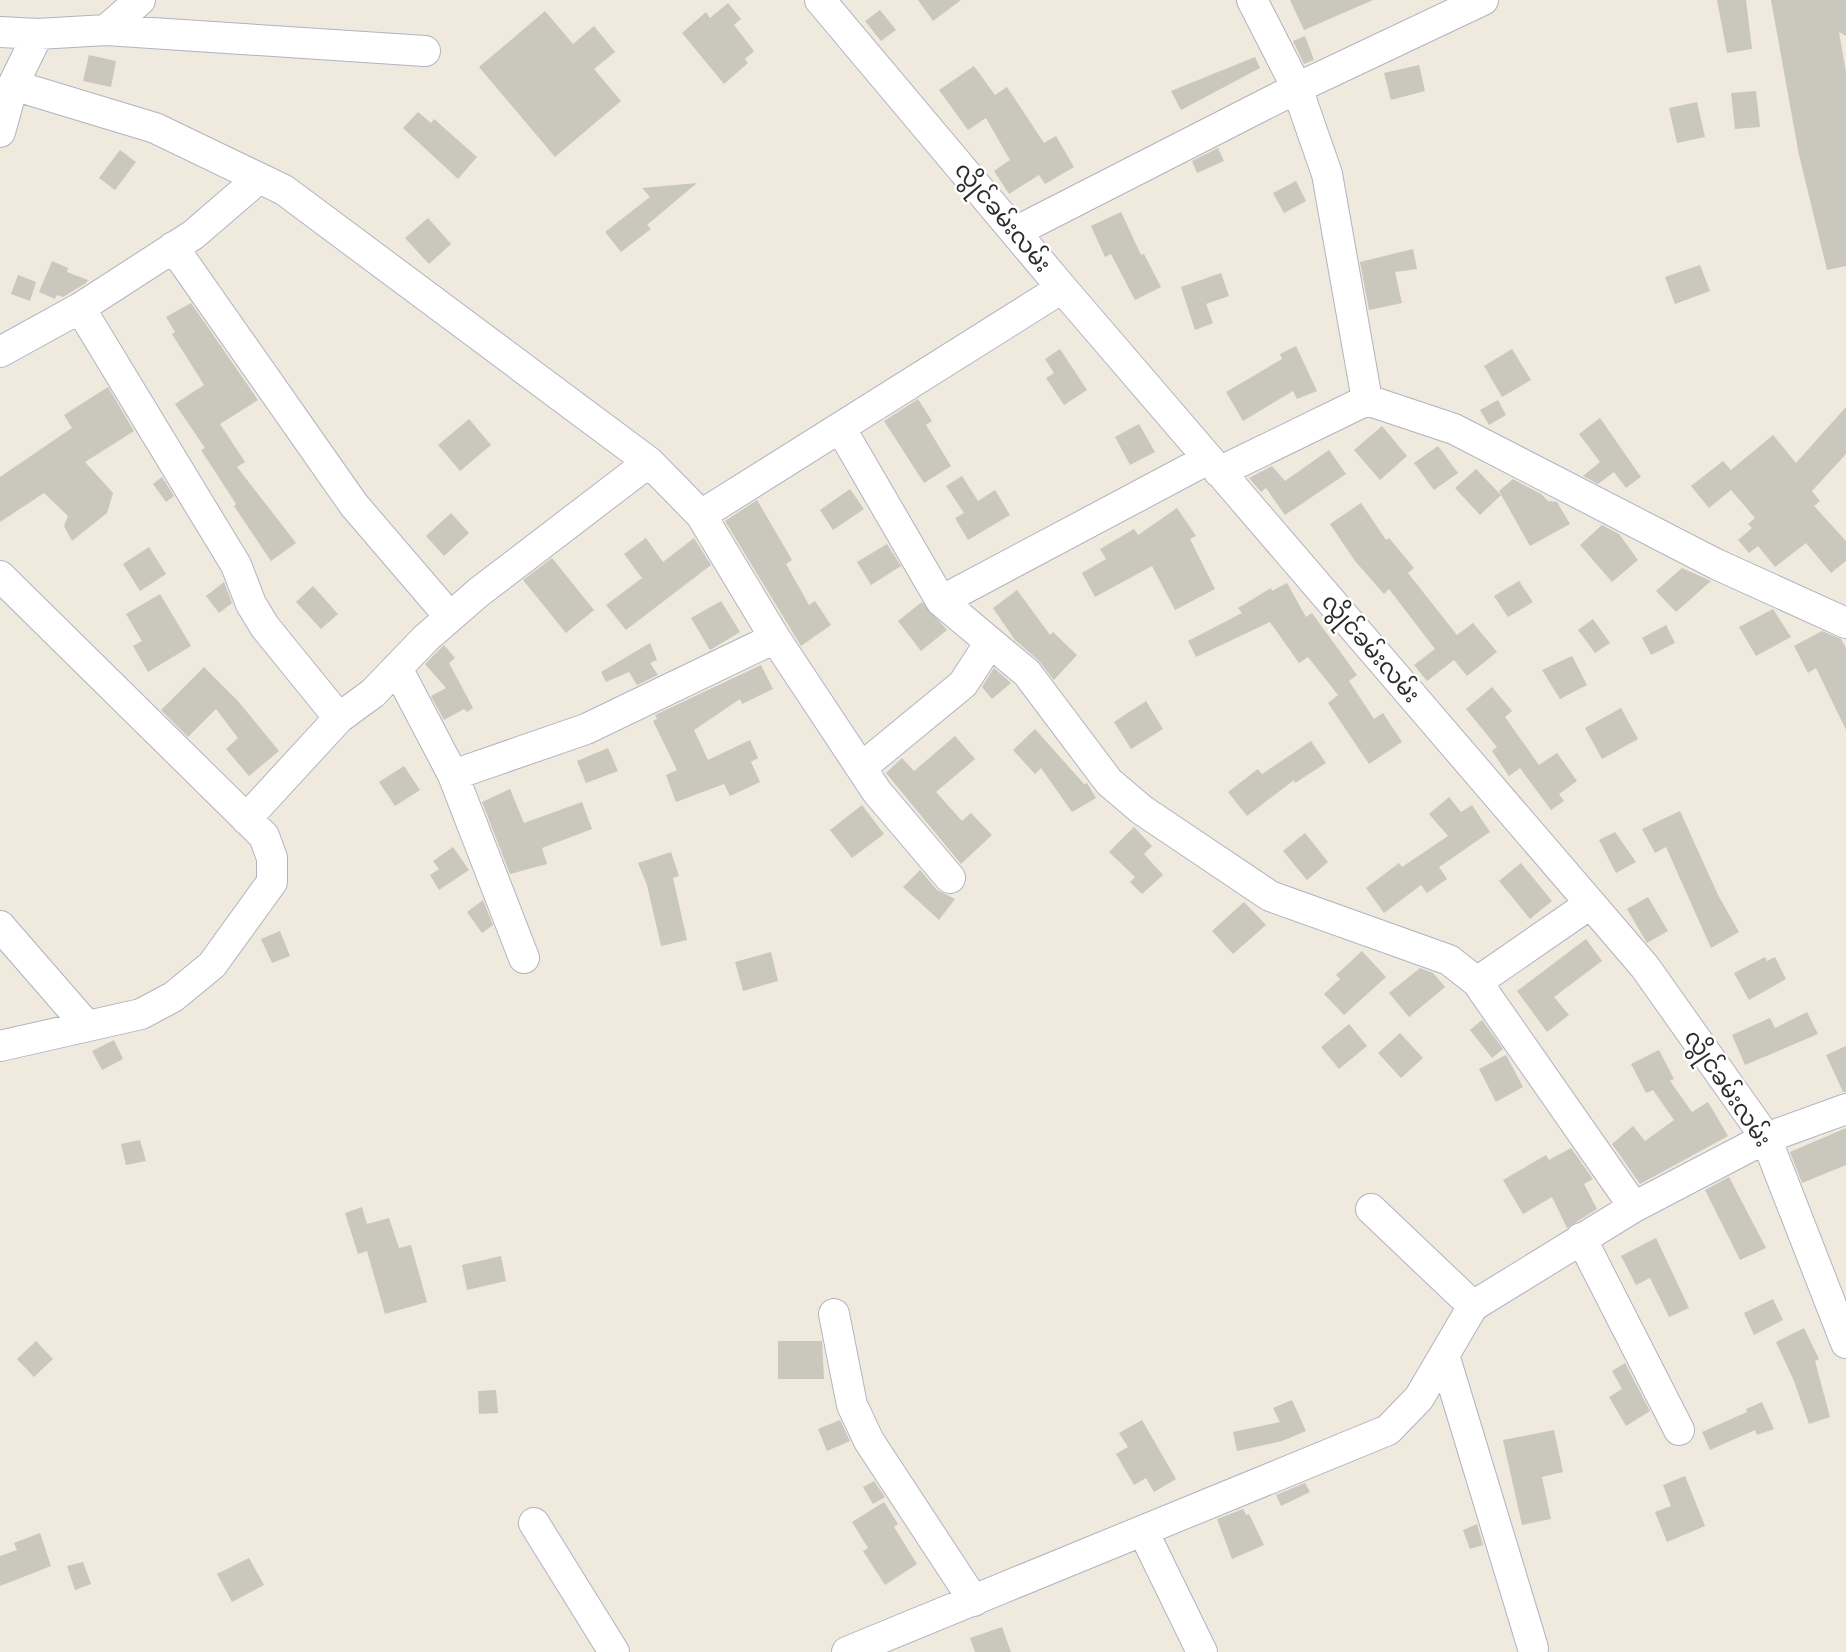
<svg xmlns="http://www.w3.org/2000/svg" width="1846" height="1652" font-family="Cabin,'Noto Sans Myanmar',sans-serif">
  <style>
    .building { fill: #cac7bc }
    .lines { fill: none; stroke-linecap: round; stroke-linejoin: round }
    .minor-casing { stroke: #b1b3c1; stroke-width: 32 }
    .minor { stroke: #fff; stroke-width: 30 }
    .labels { text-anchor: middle; stroke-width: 5; stroke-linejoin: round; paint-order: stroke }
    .street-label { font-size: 23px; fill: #2c2c2c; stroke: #fff }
  </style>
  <rect width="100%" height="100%" fill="#efe9de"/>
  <path class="building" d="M918,0h43l-28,21z
    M1290,0h83l-69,30z
    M1717,0h29l6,49 -25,4z
    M1771,0h75v36l-7,-4 7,40v194l-19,4 -28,-115z
    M728,3l13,16 -7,6 20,26 -9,8 3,4 -24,21 -42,-51 24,-21 4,6z
    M880,10l16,20 -15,11 -16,-20z
    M545,11l28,33 21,-18 21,26 -21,17 27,32 -66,56 -76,-90z
    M1305,36l9,24 -10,4 -11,-23z
    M89,55l27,6 -5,26 -28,-6z
    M1255,57l5,11 -79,42 -10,-19z
    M1419,65l6,26 -34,9 -7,-27z
    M974,66l21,29 12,-8 37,56 12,-7 18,31 -29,17 -6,-9 -30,19 -15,-23 16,-11 -24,-42 -18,12 -29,-40z
    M1756,91l4,36 -25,2 -4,-36z
    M1697,102l8,35 -28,6 -8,-35z
    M418,112l13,11 3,-4 43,38 -19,22 -55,-51z
    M1218,148l6,13 -27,12 -5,-12z
    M120,150l16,12 -21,28 -16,-12z
    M1296,181l10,20 -22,12 -11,-20z
    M697,183l-50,42 4,4 -30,23 -16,-20 45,-35 -8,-9z
    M1121,212l20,43 3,-1 17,33 -26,13 -24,-46 -6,3 -14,-31z
    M428,218l23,26 -22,20 -24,-26z
    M1413,249l4,20 -22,3 7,31 -33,7 -9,-48z
    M52,261l16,7 -1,4 21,8 -2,3 -23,14 -6,-2 -2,4 -16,-7z
    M1700,265l10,26 -35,13 -10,-27z
    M1221,273l8,23 -23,8 7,19 -18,7 -14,-43z
    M18,275l18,7 -6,19 -19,-7z
    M191,303l67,97 -38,24 25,38 -8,5 59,76 -25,18 -37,-55 2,-2 -35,-54 4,-2 -30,-44 29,-19 -32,-51 3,-2 -9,-15z
    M1296,346l21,45 -20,8 -4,-8 -50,30 -17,-29 56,-33 -2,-5z
    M1060,349l27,41 -23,15 -18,-27 8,-5 -9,-14z
    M1512,349l19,31 -29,17 -18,-31z
    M108,387l26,44 -49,31 28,31 -6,20 -35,28 -8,-15 4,-10 -24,-23 -44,29v-45l72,-49 -8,-13z
    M918,399l14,22 -6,4 25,41 -27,17 -40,-62z
    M1498,400l8,15 -17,10 -9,-15z
    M1846,407v47l-34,37 8,10 -6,5 32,35v20l-15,12 -25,-30 -31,24 -17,-21 -9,7 -11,-13 14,-12 -4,-4 7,-6 -24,-28 -22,18 -18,-22 32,-25 8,9 42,-35 23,28z
    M1600,418l41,59 -15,11 -12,-16 -16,12 -15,-8 17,-14 -21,-28z
    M469,419l22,26 -31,26 -22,-26z
    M1139,424l16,28 -25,13 -15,-28z
    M1382,426l25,30 -27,24 -26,-30z
    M1438,446l20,27 -24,17 -20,-27z
    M1329,450l17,24 -61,41 -19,-27 -5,4 -12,-14 23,-12 13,15z
    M1476,469l25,26 -21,20 -25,-27z
    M962,476l16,25 17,-11 15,25 -42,25 -13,-22 9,-5 -18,-27z
    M162,477l12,19 -8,6 -13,-18z
    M1513,479l28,15 7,7 9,1 13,22 -40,22 -31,-55z
    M850,489l14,20 -31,21 -13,-20z
    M757,500l35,60 -6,4 23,41 6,-4 16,24 -30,21 -76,-125z
    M1361,503l25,37 3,-2 25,30 -6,5 49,62 16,-12 24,29 -30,24 -13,-16 -27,21 -13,-16 21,-16 -46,-60 -5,5 -29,-33 -25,-37z
    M1177,508l19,28 -6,3 25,50 -40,21 -23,-44 -57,31 -13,-24 24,-14 -6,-10 34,-20 4,6z
    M451,513l18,20 -25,23 -18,-20z
    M1602,525l17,9 19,26 -26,22 -32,-37z
    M646,538l17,24 31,-24 17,27 -85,65 -20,-25 36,-27 -18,-24z
    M887,544l14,22 -30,19 -14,-23z
    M149,547l17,27 -26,17 -17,-27z
    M552,558l42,52 -28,23 -43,-53z
    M1682,568l29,13 -35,31 -20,-21z
    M1519,581l14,21 -25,15 -14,-21z
    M224,582l8,21 -13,10 -13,-17z
    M1287,583l19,34 6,-4 45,62 -8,6 25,38 9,-6 19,29 -33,22 -41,-61 10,-8 -30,-38 -9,6 -29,-41 -74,35 -8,-16 54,-28 -4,-5 33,-20 1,3z
    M313,586l25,28 -17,15 -25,-27z
    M1017,590l33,45 3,-3 24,23 -23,25 -16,-20 -23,-20 -22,-32z
    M160,594l31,52 -43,26 -15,-26 9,-5 -16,-27z
    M721,601l19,31 -30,18 -19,-32z
    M922,602l25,28 -26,21 -23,-30z
    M1773,609l18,28 -35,19 -17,-29z
    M1593,619l17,24 -15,10 -17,-23z
    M1666,625l9,18 -24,12 -9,-17z
    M1822,631l19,8 5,9v82l-30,-62 -8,5 -14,-27z
    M650,643l7,17 -7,3 8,12 -21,10 -8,-13 -23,10 -5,-10z
    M444,645l11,13 -6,5 24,45 -6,4 -3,-3 -20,11 -13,-24 15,-8 -21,-24z
    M1572,656l15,29 -27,14 -18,-29z
    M761,665l12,24 -31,15 -2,-5 -46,31 14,30 42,-20 8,18 -7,4 9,20 -30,14 -6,-12 -48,18 -10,-27 11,-5 -24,-49 4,-2 -2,-4z
    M204,667l34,34 41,50 -30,25 -23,-27 12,-11 -22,-29 -28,28 -27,-27z
    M994,668l17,15 -19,16 -10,-12z
    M1492,687l20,24 -7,6 34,48 18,-12 20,28 -18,13 5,7 -13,9 -31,-42 -11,8 -17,-25 5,-4 -31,-38z
    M1146,701l17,28 -32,20 -17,-27z
    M1621,708l17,31 -36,20 -17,-31z
    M1035,729l49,55 3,-1 9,15 -24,14 -31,-44 -6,6 -22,-24z
    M955,736l20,23 -39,33 26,29 9,-8 21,22 -31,29 -75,-91 16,-15 12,13z
    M1311,741l15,22 -31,20 -1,-3 -47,36 -19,-24 30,-23 4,5z
    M608,748l10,23 -32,12 -9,-22z
    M404,766l16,24 -25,16 -16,-24z
    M510,789l14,34 58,-21 10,27 -50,19 5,16 -37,10 -28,-72z
    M1449,797l12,15 11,-7 18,27 -51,35 8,12 -20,14 -6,-8 -37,28 -18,-25 33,-25 3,4 46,-31 -19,-22z
    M862,805l22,29 -32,24 -22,-28z
    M1680,811l38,84 21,37 -28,16 -45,-101 -11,6 -13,-24z
    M1134,827l18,19 -8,8 19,21 -21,19 -12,-12 5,-5 -26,-25z
    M1615,832l21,30 -20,11 -17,-33z
    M1305,833l23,29 -21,18 -24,-29z
    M453,847l16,23 -30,20 -9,-15 9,-6 -6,-8z
    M671,852l8,24 -6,2 14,62 -26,6 -14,-61 -9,-22z
    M1521,863l31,38 -22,18 -31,-38z
    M920,870l17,20 18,9 -16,21 -36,-33z
    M1648,897l20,34 -21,12 -20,-34z
    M483,900l10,25 -11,8 -15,-21z
    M1244,902l22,23 -33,29 -21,-23z
    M280,931l10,25 -18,7 -11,-24z
    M1586,939l16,22 -48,36 15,18 -22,17 -30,-41z
    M1362,951l24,26 -42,38 -20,-21 16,-15 -4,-4z
    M771,952l7,29 -35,10 -8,-29z
    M1765,957l2,4 8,-4 11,22 -37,21 -15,-27z
    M1420,968l13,5 12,14 -36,30 -20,-24z
    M1807,1012l11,22 -73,31 -13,-30 38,-17 5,10z
    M1482,1020l21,29 -11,9 -22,-28z
    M1349,1024l18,22 -28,23 -18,-22z
    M1400,1033l23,25 -22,20 -23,-25z
    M114,1040l9,19 -21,11 -10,-19z
    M1846,1046v46h-3l-17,-37z
    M1659,1050l15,29 -4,2 22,31 16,-10 20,34 -88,48 -28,-40 21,-18 12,15 29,-21 -21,-30 -7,3 -15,-29z
    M1506,1055l17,32 -27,15 -17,-33z
    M1846,1128v37l-44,18 -12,-31z
    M140,1140l6,21 -20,4 -5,-21z
    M1571,1148l22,31 -9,5 13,25 -30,19 -15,-31 -29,17 -20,-34 43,-25 3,5z
    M1729,1177l37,71 -26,12 -35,-70z
    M362,1207l5,17 22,-6 10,30 12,-3 16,57 -42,12 -18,-63 -9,3 -13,-41z
    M1656,1238l33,70 -20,9 -19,-39 -14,7 -15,-29z
    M501,1256l5,25 -39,9 -5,-25z
    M1773,1299l10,21 -29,15 -10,-22z
    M1804,1328l15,31 -4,2 15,56 -21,7 -15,-43 -18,-39z
    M36,1341l17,18 -19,18 -17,-18z
    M778,1341h44l2,38h-46z
    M1625,1363l25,48 -24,15 -17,-29 13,-8 -10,-18z
    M496,1390l2,23 -19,1 -1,-23z
    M1292,1400l14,31 -24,10 -45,10 -4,-19 47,-10 -7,-14z
    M1762,1402l12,27 -17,6 -2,-5 -45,20 -8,-18 45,-20 -1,-3z
    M840,1420l10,21 -23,10 -9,-22z
    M1142,1420l34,59 -22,13 -8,-14 -12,7 -18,-31 12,-7 -9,-14z
    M1554,1430l9,42 -21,5 9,42 -29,6 -19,-85z
    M1685,1476l20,50 -38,16 -12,-30 16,-6 -8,-21z
    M874,1481l11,16 -12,7 -10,-17z
    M1305,1483l5,9 -29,14 -5,-11z
    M884,1502l14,22 -4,3 23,37 -32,21 -22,-34 5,-3 -16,-26z
    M1243,1509l3,6 3,-1 15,31 -32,14 -15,-40z
    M1477,1524l6,21 -13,4 -7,-19z
    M40,1533l11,33 -51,20v-30l17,-6 -3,-7z
    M249,1558l15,27 -32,17 -15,-28z
    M83,1562l8,22 -16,6 -8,-24z
    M1002,1627l9,25h-36l-5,-14z"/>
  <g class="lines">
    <g class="minor-casing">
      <path id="minor" d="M820,0l242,288 583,679 121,171 80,205
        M1252,0l45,88 30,86 40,226
        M106,30l319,21
        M0,32l38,2 68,-4 34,-30
        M13,85l142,43 129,62 365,272 52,53 74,123 102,154 73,86
        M0,132l13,-47 25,-51
        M1015,232l282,-144 186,-88
        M173,247l181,258 96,112
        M80,308l156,257 15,39 14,23 74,91
        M0,352l80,-44 113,-73 66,-57
        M841,429l100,172 86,72 82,109 33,28 128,86 179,64 28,22 157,225
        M1219,472l148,-72 87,29 262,135 130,59
        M701,515l361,-227
        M0,576l264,260 8,22v24l-60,83 -39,32 -32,17 -141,32
        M941,601l267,-142
        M397,668l56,107 71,183
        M862,767l101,-83 26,-40
        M453,775l133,-46 189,-91
        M246,819l93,-101 34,-25 53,-55 53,-46 170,-130
        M0,926l87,100
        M1477,982l113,-78
        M1371,1209l102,97
        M1581,1238l98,192
        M834,1314l18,91 17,36 105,160
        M1445,1358l88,290
        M534,1523l80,129
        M1143,1531l59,121
        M847,1652l541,-222 31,-32 54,-92 161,-99 132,-69 80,-29"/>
    </g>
    <use href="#minor" class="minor"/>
  </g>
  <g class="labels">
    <g class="street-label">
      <text transform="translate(1003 217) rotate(50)" y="8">လွိုင်ခမ်းလမ်း</text>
      <text transform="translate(1371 648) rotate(49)" y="8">လွိုင်ခမ်းလမ်း</text>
      <text transform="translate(1728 1088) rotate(56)" y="8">လွိုင်ခမ်းလမ်း</text>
    </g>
  </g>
</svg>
